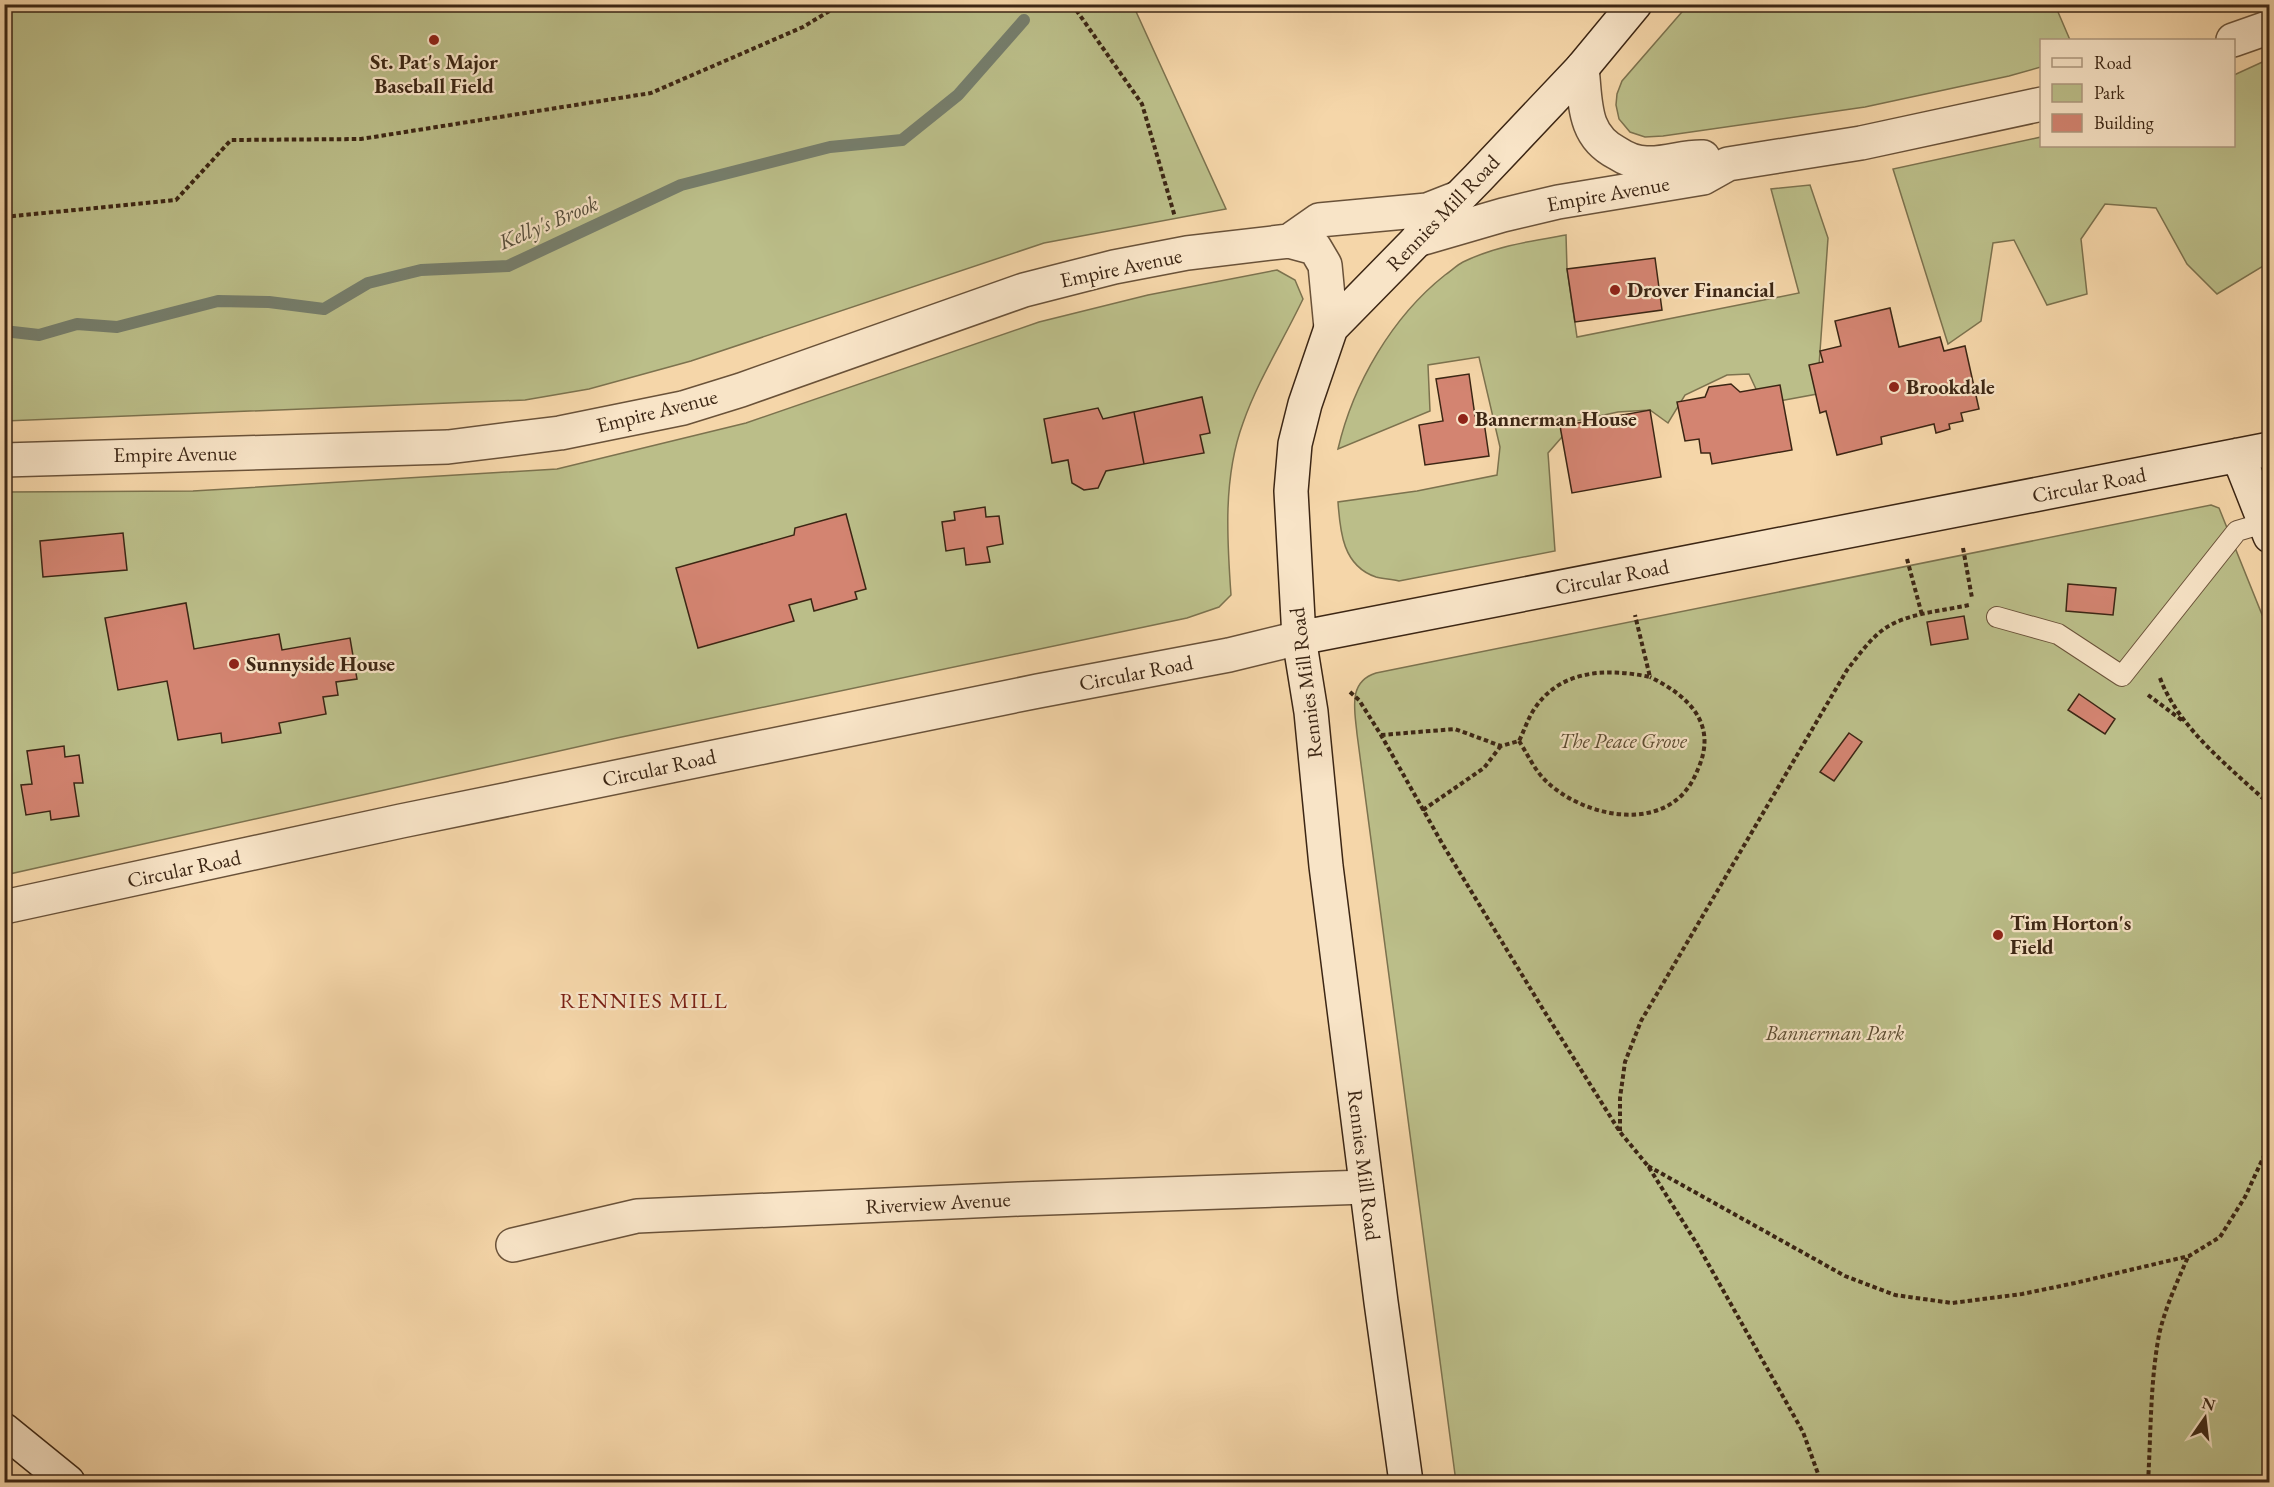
<svg xmlns="http://www.w3.org/2000/svg" width="2274" height="1487" font-family="'EB Garamond',serif">
  <style>
    .green { fill: #bbbe89; stroke: #7c724e; stroke-width: 1.5 }
    .lines { fill: none; stroke-linecap: round; stroke-linejoin: round }
    .stream { stroke: #767e6c; stroke-width: 12 }
    .building { fill: #d38471; stroke: #3c2614; stroke-width: 1.5 }
    .lane-casing { stroke: #6a5239; stroke-width: 22 }
    .street-casing { stroke: #6a5239; stroke-width: 36 }
    .secondary-casing { stroke: #3c2614; stroke-width: 36 }
    .path { stroke: #3c2614; stroke-width: 4; stroke-dasharray: 4.5 3; stroke-linecap: butt }
    .lane { stroke: #f8e4c7; stroke-width: 20 }
    .street { stroke: #f8e4c7; stroke-width: 33 }
    .secondary { stroke: #f8e4c7; stroke-width: 33 }
    .poi-dot { fill: #8f2418; stroke: #f8e4c7; stroke-width: 2 }
    .labels { text-anchor: middle; stroke-width: 4.5; stroke-linejoin: round; paint-order: stroke }
    .poi-label { font-size: 21px; font-weight: bold; fill: #3c2614; stroke: #f8e4c7; text-anchor: start }
    .street-label { font-size: 21px; fill: #3c2614; stroke: #f8e4c7 }
    .park-label { font-size: 21px; font-style: italic; fill: #5c4c31; stroke: #f8e4c7 }
    .water-label { font-size: 22px; font-style: italic; fill: #544b39; stroke: #f8e4c7 }
    .neighbourhood-label { font-size: 22px; letter-spacing: 1.5px; fill: #7a1f14; stroke: #f8e4c7 }
  </style>
  <rect width="100%" height="100%" fill="#f5d6a9"/>
  <filter id="stains"><feTurbulence type="fractalNoise" baseFrequency=".00333" numOctaves="4"/><feColorMatrix values="0 0 0 0 .2 0 0 0 0 .09 0 0 0 0 .02 0 0 0 .5 -.17"/></filter>
  <radialGradient id="worn" r=".72"><stop offset=".6" stop-color="#630" stop-opacity="0"/><stop offset="1" stop-color="#630" stop-opacity=".3"/></radialGradient>
  <path class="green" d="M4,5h1129l93,204 -182,34 -353,118 -102,28 -64,11 -520,21z
    M1688,5h367l15,35h-28l-1,27 -32,9 -144,31 -202,29 -18,1 -15,-5 -11,-13 -3,-14 1,-11 5,-13z
    M2269,59l1,200 -5,6 -48,29 -30,-30 -31,-56 -51,-4 -24,35 6,55 -40,11 -33,-65 -21,3 -12,78 -33,23 -55,-175 148,-32 1,9h192v-71z
    M1810,185l18,53 -11,156 -54,10 -14,-30 -22,1 -42,20 -17,28 -18,-13 -32,2 -42,9 -28,32 7,98 -156,30c-7,-2 -16,-2 -23,-4 -33,-11 -36,-45 -38,-75l79,-11 80,-16 3,-28 -21,-90 -51,8 2,46 -92,38c15,-65 54,-132 107,-174 6,-4 12,-10 18,-13 33,-16 68,-21 103,-27l1,34 10,68 222,-44 -28,-104z
    M1277,270l18,10 8,19c-20,42 -45,81 -60,124 -20,54 -16,116 -12,172l-12,12 -32,11 -570,120 -612,137v-383l188,-1 364,-22 189,-46 293,-101 109,-27z
    M2211,505l8,3 50,124v850h-813l-99,-748c-2,-23 -10,-52 19,-61z"/>
  <g class="lines">
    <path class="stream" d="M4,331l35,4 38,-11 40,3 101,-26 51,1 55,7 44,-26 53,-13 87,-4 173,-81 149,-38 72,-7 56,-45 66,-75"/>
  </g>
  <path class="building" d="M1655,258l7,52 -87,12 -8,-53z
    M1890,308l9,39 41,-10 4,14 21,-5 14,63 -18,4 2,8 -14,3 1,5 -14,4 -2,-9 -53,13 1,7 -45,11 -11,-44 -6,2 -11,-48 14,-3 -3,-11 21,-5 -6,-25z
    M1469,374l6,42 8,-1 6,41 -64,9 -6,-40 24,-4 -7,-42z
    M1731,384l9,8 40,-7 12,65 -80,14 -2,-11h-9l-2,-14 -14,2 -8,-39 28,-5 4,-10z
    M1202,397l8,36 -10,2 4,18 -60,11 -10,-52z
    M1098,408l5,11 31,-7 10,52 -38,7 -8,17 -14,2 -12,-7 -4,-23 -16,3 -8,-44z
    M1650,410l11,67 -89,16 -12,-67z
    M985,507l1,10 13,-1 4,28 -16,3 3,15 -24,3 -2,-17 -18,3 -4,-29 13,-2 -1,-8z
    M846,514l20,75 -11,3 2,7 -43,12 -3,-12 -22,6 5,16 -96,27 -22,-80 118,-33 1,-7z
    M123,533l4,37 -84,7 -3,-36z
    M2068,584l48,4 -3,27 -47,-4z
    M186,603l8,46 85,-15 3,16 68,-12 7,41 -21,3 2,13 -15,2 3,17 -47,9 2,10 -59,10 -1,-10 -43,7 -11,-59 -49,9 -13,-72z
    M1964,616l4,23 -37,6 -4,-23z
    M2079,694l36,25 -10,15 -37,-24z
    M1849,733l13,9 -28,39 -14,-9z
    M64,746l1,11 14,-2 4,28h-9l5,33 -28,4 -1,-9 -24,4 -5,-30 11,-1 -5,-33z"/>
  <g class="lines">
    <g class="lane-casing">
      <path id="lane" d="M1997,617l61,17 64,42 115,-145 27,-8"/>
    </g>
    <g class="street-casing">
      <path id="street" d="M2233,40l37,-13
        M1582,68c4,34 0,67 35,85 9,6 19,10 30,10 19,1 38,-7 56,-6
        M1417,240l86,-25 55,-13 145,-24 25,-14 133,-21 181,-39
        M1289,241l30,-21 108,-10 28,-11
        M4,460l444,-13 112,-14 123,-25 58,-18 283,-100 90,-23 73,-14 102,-12 26,7 10,17 6,63
        M4,907l397,-86 637,-130 191,-36 70,-17
        M513,1245l124,-29 382,-17 347,-12"/>
    </g>
    <g class="secondary-casing">
      <path id="secondary" d="M2238,455l32,81
        M1299,638l971,-189
        M4,1430l64,52
        M1406,1482l-25,-180 -55,-436 -15,-154 -12,-74 -8,-147 4,-47 10,-40 26,-76 147,-150 104,-110 53,-64"/>
    </g>
    <path class="path" d="M1072,4l70,100 33,113
      M4,217l172,-17 55,-60 130,-1 290,-46 152,-66 38,-23
      M1963,548l9,50
      M1907,559l15,56
      M2160,678c19,51 71,90 110,127
      M1350,692l9,8 22,35 62,110 98,161 79,126 28,34 49,78 106,188 18,50
      M2148,695l35,26
      M1381,735l74,-6 46,17 18,-5c5,-10 8,-20 14,-30 26,-42 74,-43 117,-34l-15,-62
      M1519,741c9,14 16,30 28,41 33,31 98,48 134,14 8,-8 13,-17 17,-27 20,-45 -9,-73 -48,-92
      M1423,810l61,-42 16,-21
      M1620,1131v-33l5,-36 16,-41 206,-351c11,-14 22,-30 37,-41 23,-16 58,-18 85,-24
      M1648,1166l197,110 50,19 57,8 70,-9 53,-11 114,-27 31,-19 25,-40 25,-54
      M2148,1482c3,-48 2,-99 11,-147 6,-27 18,-53 29,-78"/>
    <use href="#lane" class="lane"/>
    <use href="#street" class="street"/>
    <use href="#secondary" class="secondary"/>
  </g>
  <g class="poi-dot">
    <circle cx="434" cy="40" r="6"/>
    <circle cx="1615" cy="290" r="6"/>
    <circle cx="1894" cy="387" r="6"/>
    <circle cx="1463" cy="419" r="6"/>
    <circle cx="234" cy="664" r="6"/>
    <circle cx="1998" cy="935" r="6"/>
  </g>
  <g class="labels">
    <g class="poi-label">
      <text x="434" y="69" text-anchor="middle">St. Pat's Major<tspan x="434" dy="24">Baseball Field</tspan></text>
      <text x="1627" y="297">Drover Financial</text>
      <text x="1906" y="394">Brookdale</text>
      <text x="1475" y="426">Bannerman House</text>
      <text x="246" y="671">Sunnyside House</text>
      <text x="2010" y="930">Tim Horton's<tspan x="2010" dy="24">Field</tspan></text>
    </g>
    <g class="street-label">
      <text transform="translate(1608 194) rotate(-10)" y="7">Empire Avenue</text>
      <text transform="translate(1443 213) rotate(-46)" y="7">Rennies Mill Road</text>
      <text transform="translate(1121 268) rotate(-12)" y="7">Empire Avenue</text>
      <text transform="translate(657 411) rotate(-14)" y="7">Empire Avenue</text>
      <text transform="translate(175 454) rotate(-1)" y="7">Empire Avenue</text>
      <text transform="translate(2089 485) rotate(-11)" y="7">Circular Road</text>
      <text transform="translate(1612 577) rotate(-11)" y="7">Circular Road</text>
      <text transform="translate(1136 673) rotate(-11)" y="7">Circular Road</text>
      <text transform="translate(1306 683) rotate(-97)" y="7">Rennies Mill Road</text>
      <text transform="translate(659 768) rotate(-12)" y="7">Circular Road</text>
      <text transform="translate(184 869) rotate(-12)" y="7">Circular Road</text>
      <text transform="translate(1364 1165) rotate(83)" y="7">Rennies Mill Road</text>
      <text transform="translate(938 1203) rotate(-3)" y="7">Riverview Avenue</text>
    </g>
    <g class="park-label">
      <text x="1623" y="748">The Peace Grove</text>
      <text x="1835" y="1040">Bannerman Park</text>
    </g>
    <g class="water-label">
      <text transform="translate(548 222) rotate(-23)" y="8">Kelly's Brook</text>
    </g>
    <g class="neighbourhood-label">
      <text x="644" y="1008">RENNIES MILL</text>
    </g>
  </g>
  <rect width="2274" height="1487" fill="none" stroke="#f5d6a9" stroke-width="24"/>
  <rect x="6" y="6" width="2262" height="1475" fill="none" stroke="#3c2614" stroke-width="3"/>
  <rect x="12" y="12" width="2250" height="1463" fill="none" stroke="#3c2614" stroke-width="1.5"/>
  <rect x="2040" y="39" width="195" height="108" fill="#f8e4c7" stroke="#ad987f" stroke-width="1.5"/>
  <rect x="2052" y="58" width="30" height="9" fill="#f8e4c7" stroke="#ad987f" stroke-width="1.5"/>
  <text x="2094" y="69" font-size="18" fill="#3c2614">Road</text>
  <rect x="2052" y="84" width="30" height="18" fill="#bbbe89" stroke="#ad987f" stroke-width="1.5"/>
  <text x="2094" y="99" font-size="18" fill="#3c2614">Park</text>
  <rect x="2052" y="114" width="30" height="18" fill="#d38471" stroke="#ad987f" stroke-width="1.5"/>
  <text x="2094" y="129" font-size="18" fill="#3c2614">Building</text>
  <g transform="translate(2205 1418) rotate(14)" stroke="#f8e4c7" stroke-width="4.5" paint-order="stroke">
  <path d="M0-4.5L10 22L0 15L-10 22Z" fill="#3c2614"/>
  <text y="-9" font-size="16" font-weight="bold" text-anchor="middle" fill="#3c2614">N</text>
  </g>
  <rect width="100%" height="100%" filter="url(#stains)"/>
  <rect width="100%" height="100%" fill="url(#worn)"/>
</svg>
